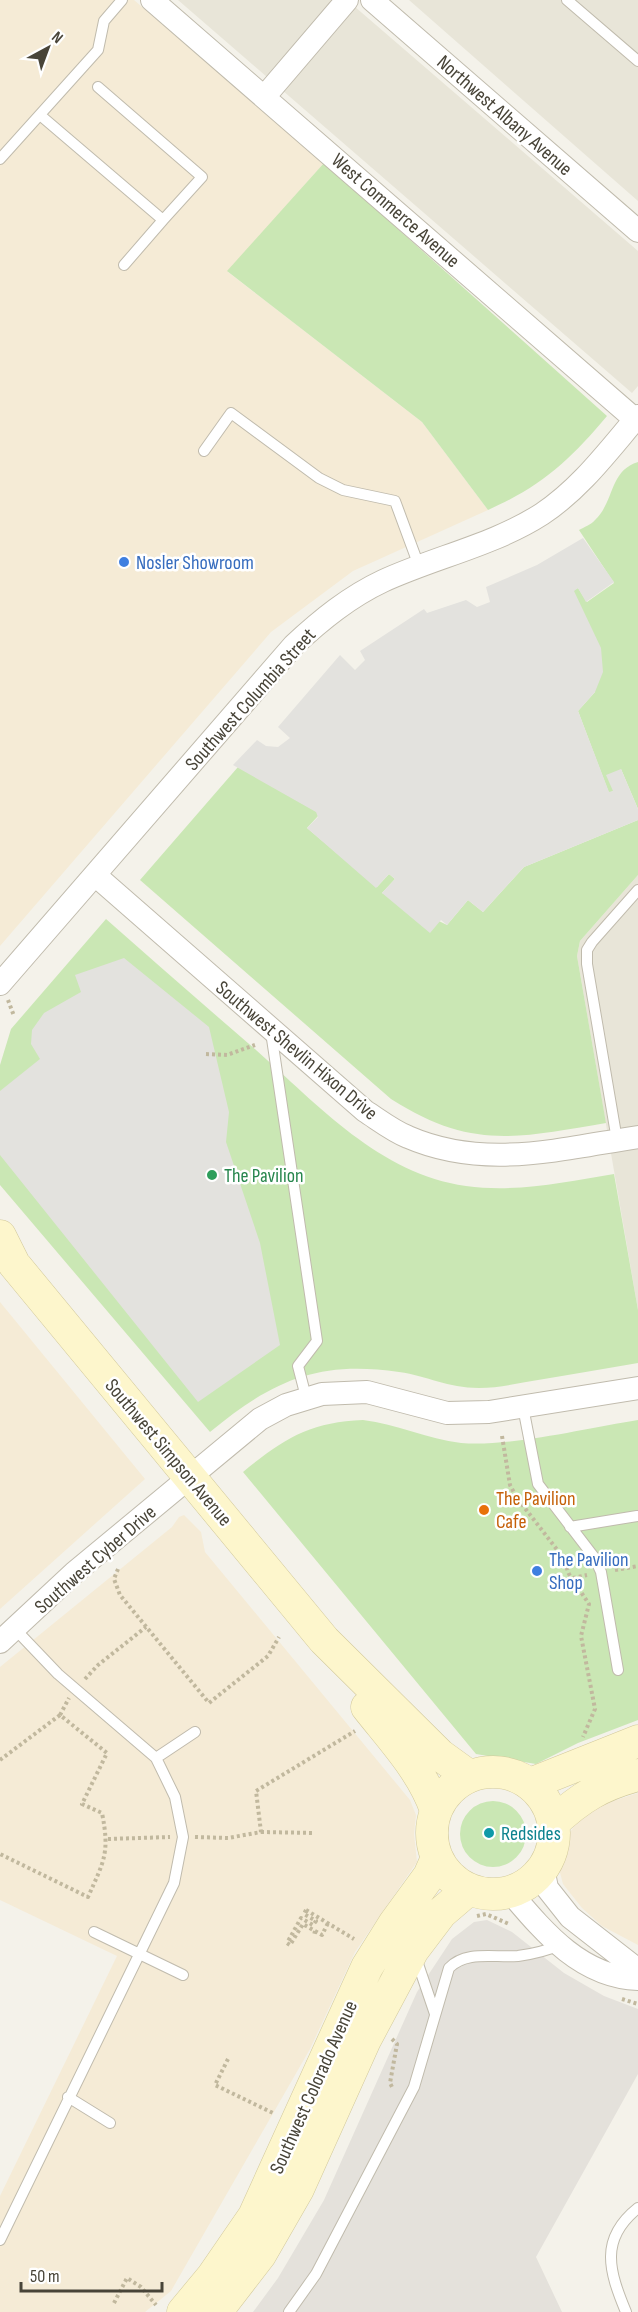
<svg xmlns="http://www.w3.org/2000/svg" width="638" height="2312" font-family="'Sofia Sans Condensed',sans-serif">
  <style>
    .residential { fill: #e8e5d8 }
    .commercial { fill: #f5ebd6 }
    .industrial { fill: #e4e1db }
    .green { fill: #cae7b4 }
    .parking { fill: #e3e2de }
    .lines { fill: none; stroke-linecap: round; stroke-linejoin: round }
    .lane-casing { stroke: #c0bbad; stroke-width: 12 }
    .street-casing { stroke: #c0bbad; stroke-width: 24 }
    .secondary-casing { stroke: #d2c99b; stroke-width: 33 }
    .path { stroke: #c1b89e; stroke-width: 4; stroke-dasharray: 3 3; stroke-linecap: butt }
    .lane { stroke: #fff; stroke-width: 10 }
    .street { stroke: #fff; stroke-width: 22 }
    .secondary { stroke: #fdf6cc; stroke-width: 32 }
    .shop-dot { fill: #3f7fe0; stroke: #fff; stroke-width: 2 }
    .leisure-dot { fill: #2e9e5b; stroke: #fff; stroke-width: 2 }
    .food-dot { fill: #e8710a; stroke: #fff; stroke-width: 2 }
    .culture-dot { fill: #0f9aa8; stroke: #fff; stroke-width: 2 }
    .labels { text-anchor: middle; stroke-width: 5; stroke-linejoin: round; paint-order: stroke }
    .street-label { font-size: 20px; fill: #484438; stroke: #fff }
    .shop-label { font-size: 20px; fill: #366cbe; stroke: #fff; text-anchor: start }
    .leisure-label { font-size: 20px; fill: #27864d; stroke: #fff; text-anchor: start }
    .food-label { font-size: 20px; fill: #c56008; stroke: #fff; text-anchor: start }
    .culture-label { font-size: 20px; fill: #0d838f; stroke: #fff; text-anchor: start }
  </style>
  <rect width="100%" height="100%" fill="#f4f2ea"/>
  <path class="residential" d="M178,0h169l291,251v135l-6,7z
    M409,0h229v201z
    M638,875v435l-61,-354 3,-15z"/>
  <path class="commercial" d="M0,0h134l190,163 -96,109 194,150 66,88 -135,61 -82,61 -271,314z
    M0,1302l145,177 -145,130z
    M184,1515l17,17 4,20 205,248 6,15 -2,19 3,28 -62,90 -45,97 -139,242 -26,21h-145v-116l117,-240 -117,-56v-233l172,-140 7,-10z
    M638,1793v152l-36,-19 -20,-18 -19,-24 -4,-15 9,-34 12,-17 24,-14z"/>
  <path class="industrial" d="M487,1920l25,12 52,41 40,23 34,13v65l-102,183 26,55h-309l25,-34 46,-78 93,-208 35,-53 22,-17z"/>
  <path class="green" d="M324,163l283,253c-37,44 -65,70 -119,94l-66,-88 -195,-151z
    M638,462v347l-17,-40 -8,22 -4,2 -31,-82 17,-19 -22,-102 5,-2 9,14 27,-19 -35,-53c5,-3 12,-5 16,-10 20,-19 14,-49 43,-58z
    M238,767l79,45 1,4 -11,12 70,59 12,-13 6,5 -13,14 65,32 21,-25 15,12 41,-45 114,-47v55l-58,66 -3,15 29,167c-89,15 -135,27 -215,-24l-251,-219z
    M106,919c50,44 100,88 150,131 62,55 124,124 210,136 50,7 99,-4 148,-12l24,136v53c-33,6 -66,11 -100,17 -19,3 -39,8 -59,8 -32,0 -51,-12 -80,-16 -82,-12 -127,9 -189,60l-210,-247v-120l11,-36z
    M363,1420c34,4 64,19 98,23 51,4 125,-15 177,-23v300l-60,23 -42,21 -60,-10 -233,-282c40,-33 67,-50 120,-52z
    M460 1834a33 33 0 1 1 66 0a33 33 0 1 1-66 0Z"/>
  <path class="parking" d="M583,538l31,44 -28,20 -8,-14 -4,3 27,57 2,24 -8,20 -17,19 31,81 4,-1 -7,-16 15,-6 17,40v11l-114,47 -41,45 -15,-12 -21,25 -6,-5 -11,13 -48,-40 13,-14 -6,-5 -13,14 -69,-60 11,-11 -2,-5 -83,-47 24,-25 9,6 12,1 12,-9 -12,-11 62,-72 15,15 10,-10 -5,-9 64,-42 3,4 39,-13 11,7 13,-5 -4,-15 51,-22z
    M124,958l85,69 20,85 -3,30 34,101 20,102 -82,57 -198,-247v-64l40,-32 -9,-15 1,-14 12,-17 37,-21 -6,-17z"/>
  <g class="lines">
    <g class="lane-casing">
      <path id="lane" d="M567,0l71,61
        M98,87l104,90 -39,43
        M40,115l123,105 -39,45
        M0,159l98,-109 6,-29 18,-21
        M204,451l27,-38 88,65 24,12 52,11 24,65
        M271,1032l46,309 -19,25 8,31
        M617,1140l-30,-176v-14l5,-8 46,-52
        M523,1407l15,77 56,73 7,15 17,98
        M570,1527l67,-11
        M156,1758l39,-26
        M94,1932l89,43
        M416,1958l19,56
        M68,2097l42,26
        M0,2240l174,-357 9,-46 -8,-40 -19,-39 -98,-84 -43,-45
        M289,2312l27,-38 98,-187 35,-119c17,-18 46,-10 69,-12 15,-2 28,-5 42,-11
        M626,2312c-17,-41 -27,-73 12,-104"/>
    </g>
    <g class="street-casing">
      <path id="street" d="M152,0l486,422
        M372,0l266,231
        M265,96l82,-96
        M95,875l270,236c14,9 28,20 43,26 76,33 152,12 230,0
        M0,984l294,-339c27,-25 55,-48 89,-64 52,-24 111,-36 159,-67 39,-26 66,-63 96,-98
        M0,1642l74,-69 186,-154 26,-14 36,-11 45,-2 80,21 42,-1 149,-24
        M543,1868l4,20 23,29 68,53
        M510,1892c34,40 71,85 128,87"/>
    </g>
    <g class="secondary-casing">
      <path id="secondary" d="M0,1236l14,28 310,376 116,115 29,21
        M367,1707c25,32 55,63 69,103
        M432 1833a61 61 0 1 1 122 0a61 61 0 1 1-122 0Z
        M530,1784l108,-43
        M553,1823c28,-26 48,-38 85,-48
        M183,2312l29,-35 42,-61 113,-249 27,-43 35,-48 8,-18
        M216,2312l44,-57 38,-66 67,-149 48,-90 28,-37 28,-24"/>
    </g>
    <path class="path" d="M8,1000l6,16
      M206,1054l21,1 28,-10
      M502,1436l8,49 7,13 45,58 7,18 20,30 -8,32 14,73 -12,28
      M118,1569l-4,10 6,16 89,108 59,-47 11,-19
      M615,1570l23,-4
      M573,1578l14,-3
      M85,1679l13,-14 48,-38
      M60,1715l9,-17
      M0,1760l60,-45 47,38 -25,51 20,9c8,40 2,48 -14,84l-88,-43
      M261,1832l53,1
      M195,1837l33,1 33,-6 -5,-41 99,-60
      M108,1839l62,-2
      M306,1910l-2,4 12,7 -3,4 -12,-7 -14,25 3,2 13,-21 12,7 -1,4
      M306,1910l48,29
      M477,1916l9,-2 23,10
      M315,1931l7,4 6,-12
      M622,1999l16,5
      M392,2039l5,5 -7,39 3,6
      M228,2059l-13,26 60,29
      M114,2303l13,-25 14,9 15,18"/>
    <use href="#lane" class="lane"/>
    <use href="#street" class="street"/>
    <use href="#secondary" class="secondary"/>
  </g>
  <g class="shop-dot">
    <circle cx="124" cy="562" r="6"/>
    <circle cx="537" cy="1571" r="6"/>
  </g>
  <circle class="leisure-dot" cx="212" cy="1175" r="6"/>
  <circle class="food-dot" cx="484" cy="1510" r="6"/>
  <circle class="culture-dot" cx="489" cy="1833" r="6"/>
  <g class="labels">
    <g class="street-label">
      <text transform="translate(505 115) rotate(41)" y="7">Northwest Albany Avenue</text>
      <text transform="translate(396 210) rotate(41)" y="7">West Commerce Avenue</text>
      <text transform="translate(250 699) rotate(-48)" y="7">Southwest Columbia Street</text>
      <text transform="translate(297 1050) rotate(40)" y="7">Southwest Shevlin Hixon Drive</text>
      <text transform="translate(169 1452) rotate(50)" y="7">Southwest Simpson Avenue</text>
      <text transform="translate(95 1559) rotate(-41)" y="7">Southwest Cyber Drive</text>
      <text transform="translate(313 2087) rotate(-66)" y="7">Southwest Colorado Avenue</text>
    </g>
    <g class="shop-label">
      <text x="136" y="569">Nosler Showroom</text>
      <text x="549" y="1566">The Pavilion<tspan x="549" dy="23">Shop</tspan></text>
    </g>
    <g class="leisure-label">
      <text x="224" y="1182">The Pavilion</text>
    </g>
    <g class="food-label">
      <text x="496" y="1505">The Pavilion<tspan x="496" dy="23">Cafe</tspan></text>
    </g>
    <g class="culture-label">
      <text x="501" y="1840">Redsides</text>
    </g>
  </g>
  <g transform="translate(48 48) rotate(41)" stroke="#ffffff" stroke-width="4.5" paint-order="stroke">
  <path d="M0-4.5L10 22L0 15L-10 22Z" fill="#484438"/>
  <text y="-9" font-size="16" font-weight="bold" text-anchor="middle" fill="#484438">N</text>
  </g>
  <path d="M21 2282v9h141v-9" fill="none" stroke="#484438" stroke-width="3"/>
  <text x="30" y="2282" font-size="18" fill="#484438" stroke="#ffffff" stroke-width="4.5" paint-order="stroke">50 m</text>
</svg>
